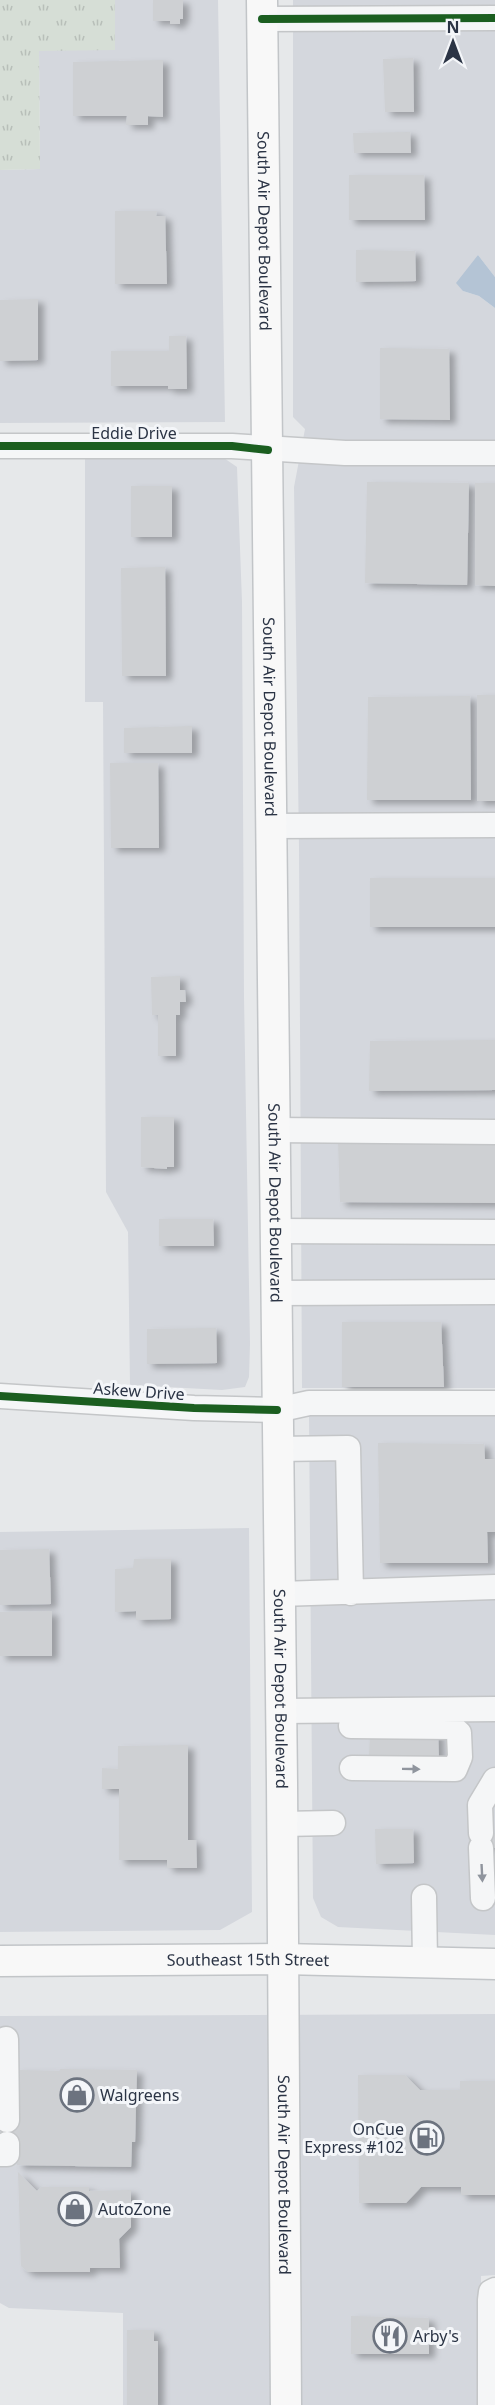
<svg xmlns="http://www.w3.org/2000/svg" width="495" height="2405" font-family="'Noto Sans',sans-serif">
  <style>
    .built { fill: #d4d7dd }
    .grass { fill: url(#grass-tufts) }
    .water { fill: #b4c4d5 }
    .building { fill: #ced0d3; filter: url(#shadow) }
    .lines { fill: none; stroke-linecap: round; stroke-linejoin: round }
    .minor-casing { stroke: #c4c6c8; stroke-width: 27 }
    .major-casing { stroke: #c2c5c8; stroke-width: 33 }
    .minor { stroke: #f5f6f7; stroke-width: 24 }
    .major { stroke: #f8f8f8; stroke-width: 30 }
    .cycleway-casing { stroke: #f4f6f9; stroke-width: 11 }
    .cycleway { stroke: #1b5e20; stroke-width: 8 }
    .oneway { fill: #90959e }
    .labels { text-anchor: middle; stroke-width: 6; stroke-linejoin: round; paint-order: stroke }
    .street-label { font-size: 16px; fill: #2b3445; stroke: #f4f6f9 }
    .poi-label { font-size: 16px; fill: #2b3445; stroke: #f4f6f9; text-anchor: start }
  </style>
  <defs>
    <pattern id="grass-tufts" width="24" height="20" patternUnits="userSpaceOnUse" patternTransform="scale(1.5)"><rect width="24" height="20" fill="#d6ded6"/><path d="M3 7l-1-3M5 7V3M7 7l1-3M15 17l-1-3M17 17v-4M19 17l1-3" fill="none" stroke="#b8bfb9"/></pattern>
    <filter id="shadow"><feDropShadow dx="6" dy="4" stdDeviation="3" flood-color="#0004"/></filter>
  </defs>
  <rect width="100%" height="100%" fill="#e6e8ea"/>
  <path class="built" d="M115,0h103l7,422 -225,1v-253l40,-1 -1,-119h75z
    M293,0h202v277l-17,-22 -15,36 16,5 16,12v1080h-193l-3,-541 -5,-360 11,-58 -12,-12z
    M221,456l16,11 5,135 2,395 6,347 -1,33 -4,10 -23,3 -92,-5 -2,-153 -22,-40 -3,-490h-18v-245z
    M495,1414v521l-157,-8 -17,-10 -8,-19 -4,-483z
    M249,1528l3,384 -32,18 -220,2v-400z
    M495,2014v261l-14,1 -1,129h-357v-92l-114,-5 -9,-5v-287z"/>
  <path class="grass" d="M0,0h115v50l-76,1 1,118 -40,1z"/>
  <path class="water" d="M478,255l17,22v31l-16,-12 -16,-5 -7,-8z"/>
  <path class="building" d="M153,0h30v19h-3v5h-10v-3h-17z
    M413,58l1,54h-29l-2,-53z
    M163,60v57l-15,-1v9h-22l1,-9h-54v-54z
    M410,132l1,21h-57l-1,-20z
    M349,175h75l1,45h-76z
    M115,211h42l-1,5h9l2,68h-52z
    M356,250l59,1 1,30 -60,1z
    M38,299v61l-38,1v-61z
    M169,336h17l1,53h-19v-3h-57v-35h58z
    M380,348l69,1 1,71 -70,-1z
    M367,482l102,1 -2,102 -102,-2z
    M475,483h20v103l-20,-1z
    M131,486h41v51h-41z
    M165,567l1,109h-44l-1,-108z
    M477,695h18v106h-18z
    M470,696l1,104h-104l1,-103z
    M192,726v27h-68v-25z
    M110,763h48l1,85h-48z
    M370,878h125v49h-125z
    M180,976v14h5l1,12h-6v13h-4v41h-18v-41h-6l-1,-38z
    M495,1040v50l-126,1 1,-50z
    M141,1117h33v50h-7v2l-26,-2z
    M495,1140v63l-155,-1 -2,-61z
    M159,1219h54l1,27h-55z
    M342,1322h99l3,65h-102z
    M216,1328l1,35 -70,1v-35z
    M378,1443l106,1 1,15h10v73h-8l1,31h-108z
    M49,1549l2,55 -51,1v-55z
    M134,1559h37v60l-35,1v-9l-21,1v-43l18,-1z
    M52,1611v45h-52v-44z
    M370,1731l68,1 1,27h-70z
    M188,1745v95h8l1,28h-30v-8h-48v-71h-17v-21l16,1v-23z
    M375,1829h38l1,34 -38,1z
    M469,1833h26v15h-26z
    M60,2069l77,1 -2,72h-3l-1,25 -114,-2v-21h-15l1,-24 15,-50 42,1z
    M358,2075h47l15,15h40v-9h35v114h-34v-8h-40l-15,16h-47z
    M18,2172l19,19 4,-4h48v4l42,-1v37l-12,12 1,29h-30v4h-62l-7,-6z
    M351,2316l78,2v36h-78z
    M127,2330h27v11h4v64h-31z"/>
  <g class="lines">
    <g class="minor-casing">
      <path id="minor" d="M262,19l233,-1
        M0,446h232l113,7h150
        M270,826l225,-1
        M274,1130l221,2
        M275,1231l220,1
        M275,1293l220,-1
        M0,1396l194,12 83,2 32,-7h186
        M277,1449l71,-1 3,145
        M280,1594l215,-7
        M281,1711l214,-2
        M351,1726l101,1 7,6 1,24 -5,12 -103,-1
        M282,1824l51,-1
        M481,1833l-1,-28 15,-25
        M481,1848l2,50
        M424,1897l1,65
        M6,2039l1,81
        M0,2154h7v-10
        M490,2405v-105l1,-8 4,-2"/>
    </g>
    <g class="major-casing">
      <g id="major">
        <path id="s1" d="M262,0l20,1783 4,622"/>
        <path id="s2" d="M0,1961l283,-2 212,5"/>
      </g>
    </g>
    <use href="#minor" class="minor"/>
    <use href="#major" class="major"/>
    <g class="cycleway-casing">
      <path id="cycleway" d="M262,19l233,-1
        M0,446h232l36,4
        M0,1396l194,12 83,2"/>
    </g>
    <use href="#cycleway" class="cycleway"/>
  </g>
  <defs><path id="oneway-solid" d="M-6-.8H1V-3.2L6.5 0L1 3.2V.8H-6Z" transform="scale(1.5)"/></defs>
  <g class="oneway">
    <use href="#oneway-solid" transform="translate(411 1769) rotate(1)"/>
    <use href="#oneway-solid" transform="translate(482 1873) rotate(87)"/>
  </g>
  <defs>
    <g id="shop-ring" transform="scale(1.725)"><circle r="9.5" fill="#f4f6f9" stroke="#6c737f" stroke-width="1.5"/><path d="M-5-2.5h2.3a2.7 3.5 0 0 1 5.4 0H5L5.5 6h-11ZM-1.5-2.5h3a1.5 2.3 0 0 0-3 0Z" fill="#6c737f"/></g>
    <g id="fuel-ring" transform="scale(1.725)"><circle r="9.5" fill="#f4f6f9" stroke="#6c737f" stroke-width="1.5"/><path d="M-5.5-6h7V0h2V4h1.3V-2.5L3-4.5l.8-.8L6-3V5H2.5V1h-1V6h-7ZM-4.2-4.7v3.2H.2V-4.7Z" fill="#6c737f"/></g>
    <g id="restaurant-ring" transform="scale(1.725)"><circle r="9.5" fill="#f4f6f9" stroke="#6c737f" stroke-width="1.5"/><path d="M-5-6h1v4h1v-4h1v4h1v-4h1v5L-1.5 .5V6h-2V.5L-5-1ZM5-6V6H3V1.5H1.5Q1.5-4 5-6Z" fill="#6c737f"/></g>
  </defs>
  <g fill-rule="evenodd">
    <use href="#shop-ring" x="77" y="2095"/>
    <use href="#fuel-ring" x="427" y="2138"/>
    <use href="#shop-ring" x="75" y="2209"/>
    <use href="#restaurant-ring" x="390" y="2336"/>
  </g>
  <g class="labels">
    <g class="street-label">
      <text dy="6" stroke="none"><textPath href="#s1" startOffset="231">South Air Depot Boulevard</textPath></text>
      <text x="134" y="439">Eddie Drive</text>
      <text dy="6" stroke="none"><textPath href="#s1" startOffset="717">South Air Depot Boulevard</textPath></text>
      <text dy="6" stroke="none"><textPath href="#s1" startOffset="1203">South Air Depot Boulevard</textPath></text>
      <text transform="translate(139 1391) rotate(4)" y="6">Askew Drive</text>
      <text dy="6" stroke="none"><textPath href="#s1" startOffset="1689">South Air Depot Boulevard</textPath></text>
      <text dy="6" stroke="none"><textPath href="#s2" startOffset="248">Southeast 15th Street</textPath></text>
      <text dy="6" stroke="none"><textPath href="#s1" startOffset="2175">South Air Depot Boulevard</textPath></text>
    </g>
    <g class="poi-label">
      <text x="100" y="2101">Walgreens</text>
      <text x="404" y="2135" text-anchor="end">OnCue<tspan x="404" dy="18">Express #102</tspan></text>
      <text x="98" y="2215">AutoZone</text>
      <text x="413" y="2342">Arby's</text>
    </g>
  </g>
  <g transform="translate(453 42)" stroke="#f4f6f9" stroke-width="4.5" paint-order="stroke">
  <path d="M0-4.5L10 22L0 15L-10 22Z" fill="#2b3445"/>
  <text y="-9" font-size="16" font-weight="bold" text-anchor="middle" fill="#2b3445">N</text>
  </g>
</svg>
